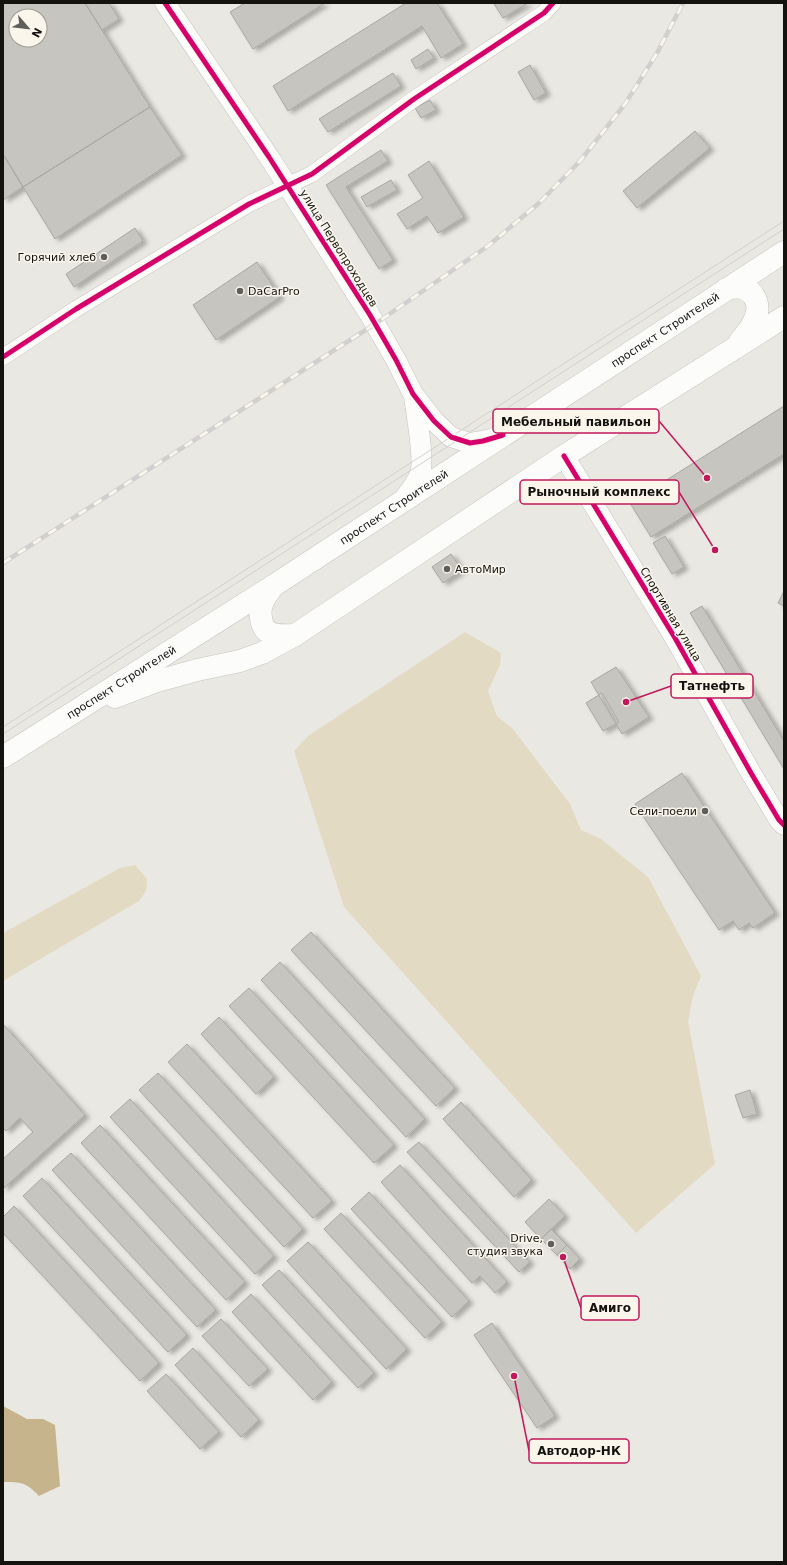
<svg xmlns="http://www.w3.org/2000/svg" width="787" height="1565" font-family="'DejaVu Sans',sans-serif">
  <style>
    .green { fill: #e3dac4 }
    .water { fill: #c5b48c }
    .building { fill: #c7c5c0; stroke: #a8a7a2; fill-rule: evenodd; filter: url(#shadow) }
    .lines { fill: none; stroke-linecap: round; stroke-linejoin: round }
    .minor-casing { stroke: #c6c4bf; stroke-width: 17 }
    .tertiary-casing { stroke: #c6c4bf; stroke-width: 21 }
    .secondary-casing { stroke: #c6c4bf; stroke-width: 23 }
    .minor { stroke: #fcfcfb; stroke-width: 16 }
    .tertiary { stroke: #fcfcfb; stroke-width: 20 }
    .secondary { stroke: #fcfcfb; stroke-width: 22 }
    .tram { stroke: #d1d0ce; stroke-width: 1 }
    .rail-casing { stroke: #d1d0ce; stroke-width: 4.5 }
    .rail { stroke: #faf6ec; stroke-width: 3; stroke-dasharray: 9; stroke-linecap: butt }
    .cycleway-casing { stroke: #faf6ec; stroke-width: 8 }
    .cycleway { stroke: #d6006c; stroke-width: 5 }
    .poi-dot { fill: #5f5e5a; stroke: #faf6ec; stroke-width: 1.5 }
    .labels { text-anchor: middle; stroke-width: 3; stroke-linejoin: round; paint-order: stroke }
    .street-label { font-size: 11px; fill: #141310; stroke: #faf6ec }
    .poi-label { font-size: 11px; fill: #141310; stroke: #faf6ec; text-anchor: end }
    .leader { fill: none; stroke: #c2185b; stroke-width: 1.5 }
    .callout-dot { fill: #c2185b; stroke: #faf6ec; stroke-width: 1.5 }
    .callout { fill: #faf6ec; stroke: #c2185b; stroke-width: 1.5 }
    .callout-label { font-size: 12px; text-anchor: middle; font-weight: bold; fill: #141310 }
  </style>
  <defs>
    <filter id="shadow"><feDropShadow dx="4.5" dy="2.5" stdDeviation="2" flood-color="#0004"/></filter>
  </defs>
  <rect width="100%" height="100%" fill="#eae8e2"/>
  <path class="green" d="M465,632l36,21 -1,12 -12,26 9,25 16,13 57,75 11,26 20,9 47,38 53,99 -8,20 -5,25 27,143 -79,69 -292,-326 -50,-156 14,-15z
    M135,865l12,14 -1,12 -7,10 -136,80v-48l117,-65z"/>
  <path class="water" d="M3,1406l24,13h16l12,6 5,61 -21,10c-13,-14 -18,-14 -36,-14z"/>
  <path class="building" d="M3,3h82l65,104 -127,80 -20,-33zM16,16h24v24h-24z
    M85,3h24l10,16 -17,11z
    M245,3h80l-72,46 -23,-37z
    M406,3h31l26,41 -22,14 -19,-32 -134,85 -15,-25z
    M496,3h32l-25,15 -9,-14z
    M428,49l6,9 -18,11 -5,-9z
    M530,65l16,28 -12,7 -16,-28z
    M393,73l8,13 -73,46 -9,-13z
    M430,100l6,10 -15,8 -6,-10z
    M150,107l32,48 -127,84 -32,-52z
    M695,131l15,17 -73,60 -14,-17z
    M381,150l7,11 -42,26 47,73 -14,9 -53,-84z
    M3,154l20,33 -20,13z
    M429,161l35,56 -26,16 -11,-17 -20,13 -10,-15 26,-16 -15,-23z
    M391,180l6,10 -30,17 -6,-10z
    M135,228l8,13 -69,46 -8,-13z
    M257,262l23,35 -64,43 -23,-35z
    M784,406v48l-133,83 -21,-34z
    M665,536l19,31 -12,7 -19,-31z
    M451,554l11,16 -19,13 -11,-16z
    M784,591v15l-6,-3z
    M702,606l82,135v28l-94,-156z
    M616,667l33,50 -27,17 -31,-52z
    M602,693l17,29 -16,9 -17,-28z
    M682,773l93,140 -22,15 -4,-5 -10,7 -6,-9 -14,9 -84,-126z
    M311,932l144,156 -19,18 -145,-156z
    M280,962l145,157 -19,18 -145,-157z
    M249,988l145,157 -20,18 -145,-157z
    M219,1017l55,60 -18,17 -55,-60z
    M3,1024l82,91 -82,74v-30l30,-27 -13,-14 -14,13 -3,-3z
    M187,1044l145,157 -19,17 -145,-156z
    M158,1073l145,156 -19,18 -145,-157z
    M750,1090l7,24 -14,4 -8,-23z
    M130,1099l144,157 -19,18 -145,-157z
    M461,1102l71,78 -18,17 -71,-78z
    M100,1125l145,157 -19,18 -145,-157z
    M419,1142l111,120 -11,10 -112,-120z
    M71,1153l145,157 -19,17 -145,-157z
    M400,1165l107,117 -12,11 -15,-17 -8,7 -91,-101z
    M42,1178l145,157 -19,17 -145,-156z
    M369,1192l100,109 -17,16 -101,-108z
    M549,1199l16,17 -24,23 -16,-17z
    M14,1206l145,157 -19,18 -137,-148v-16z
    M341,1213l101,109 -17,16 -101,-109z
    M551,1229l16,16 -10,10 -16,-16z
    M308,1242l99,107 -21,20 -99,-108z
    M567,1245l13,14 -10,10 -13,-14z
    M279,1270l95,103 -16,15 -96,-103z
    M251,1294l81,88 -19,18 -81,-88z
    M221,1319l47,50 -19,17 -47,-50z
    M492,1323l63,93 -18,12 -63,-93z
    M193,1348l66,72 -18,17 -66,-72z
    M166,1374l53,58 -19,17 -53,-58z"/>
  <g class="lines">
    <g class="minor-casing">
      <path id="minor" d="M3,357l73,-48 173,-105 63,-30 102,-75 130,-86 9,-10"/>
    </g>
    <g class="tertiary-casing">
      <path id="tertiary" d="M165,3l104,154 101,158 26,45 17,34 21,27 17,16 19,6 13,-2 14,-4
        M564,456l111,182 76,135 28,47 5,5
        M403,500c6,-8 13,-16 17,-26 5,-14 -4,-61 -6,-78"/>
    </g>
    <g class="secondary-casing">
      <g id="secondary">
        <path d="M726,289c5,-1 11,-2 16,-1 15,4 19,20 12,33 -3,7 -9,14 -14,20"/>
        <path d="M273,586c-3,5 -8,10 -10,16 -4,7 -3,24 4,29 8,6 20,4 28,4"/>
        <path d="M115,697l39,-15 43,-12 43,-9 22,-8 33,-18 269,-179 220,-139"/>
        <path id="s1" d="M3,757l270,-171 511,-334"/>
      </g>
    </g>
    <use href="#minor" class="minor"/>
    <use href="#tertiary" class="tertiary"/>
    <use href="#secondary" class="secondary"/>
    <path class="tram" d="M3,727l781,-506
      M3,734l781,-505"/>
    <g class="rail-casing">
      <path id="rail" d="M3,563l372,-239 113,-78 51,-43 41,-42 45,-57 32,-51 26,-50"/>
    </g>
    <use href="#rail" class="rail"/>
    <g class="cycleway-casing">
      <path id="cycleway" d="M165,3l104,154 101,158 26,45 17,34 21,27 17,16 19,6 13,-2 20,-6
        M3,357l73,-48 173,-105 63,-30 102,-75 130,-86 9,-10
        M564,456l111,182 76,135 28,47 5,5"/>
    </g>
    <use href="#cycleway" class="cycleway"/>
  </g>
  <g class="poi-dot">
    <circle cx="104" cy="257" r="4"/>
    <circle cx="240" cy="291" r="4"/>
    <circle cx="447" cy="569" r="4"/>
    <circle cx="705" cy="811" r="4"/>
    <circle cx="551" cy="1244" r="4"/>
  </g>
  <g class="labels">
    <g class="street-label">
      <text transform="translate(339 248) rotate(58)" y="4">улица Первопроходцев</text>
      <text dy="4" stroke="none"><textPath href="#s1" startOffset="788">проспект Строителей</textPath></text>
      <text dy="4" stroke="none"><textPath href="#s1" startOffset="464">проспект Строителей</textPath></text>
      <text transform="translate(671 614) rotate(59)" y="4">Спортивная улица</text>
      <text dy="4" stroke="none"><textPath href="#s1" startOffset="140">проспект Строителей</textPath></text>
    </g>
    <g class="poi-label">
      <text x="96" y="261">Горячий хлеб</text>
      <text x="248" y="295" text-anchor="start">DaCarPro</text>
      <text x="455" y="573" text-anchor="start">АвтоМир</text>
      <text x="697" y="815">Сели-поели</text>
      <text x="543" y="1242">Drive,<tspan x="543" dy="13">студия звука</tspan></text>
    </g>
  </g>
  <path class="leader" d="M707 478L659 421M715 550L679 492M626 702L671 686M563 1257L581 1308M514 1376L529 1451"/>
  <g class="callout-dot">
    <circle cx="707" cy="478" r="4"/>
    <circle cx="715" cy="550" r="4"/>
    <circle cx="626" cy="702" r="4"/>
    <circle cx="563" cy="1257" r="4"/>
    <circle cx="514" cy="1376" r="4"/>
  </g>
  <g class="callout">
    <rect x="493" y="409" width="166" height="24" rx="4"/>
    <rect x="520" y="480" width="159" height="24" rx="4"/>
    <rect x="671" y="674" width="82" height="24" rx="4"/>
    <rect x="581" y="1296" width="58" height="24" rx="4"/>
    <rect x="529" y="1439" width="100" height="24" rx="4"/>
  </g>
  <g class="callout-label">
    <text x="576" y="426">Мебельный павильон</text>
    <text x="599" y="496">Рыночный комплекс</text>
    <text x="712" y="690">Татнефть</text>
    <text x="610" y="1312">Амиго</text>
    <text x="579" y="1455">Автодор-НК</text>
  </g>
  <rect width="787" height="1565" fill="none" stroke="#141310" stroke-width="8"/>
  <g transform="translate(28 28) rotate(118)"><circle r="19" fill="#faf6ec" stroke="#9e9b94"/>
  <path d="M0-3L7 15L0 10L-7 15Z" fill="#5f5e5a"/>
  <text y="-6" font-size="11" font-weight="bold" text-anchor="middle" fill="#141310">N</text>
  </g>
</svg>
